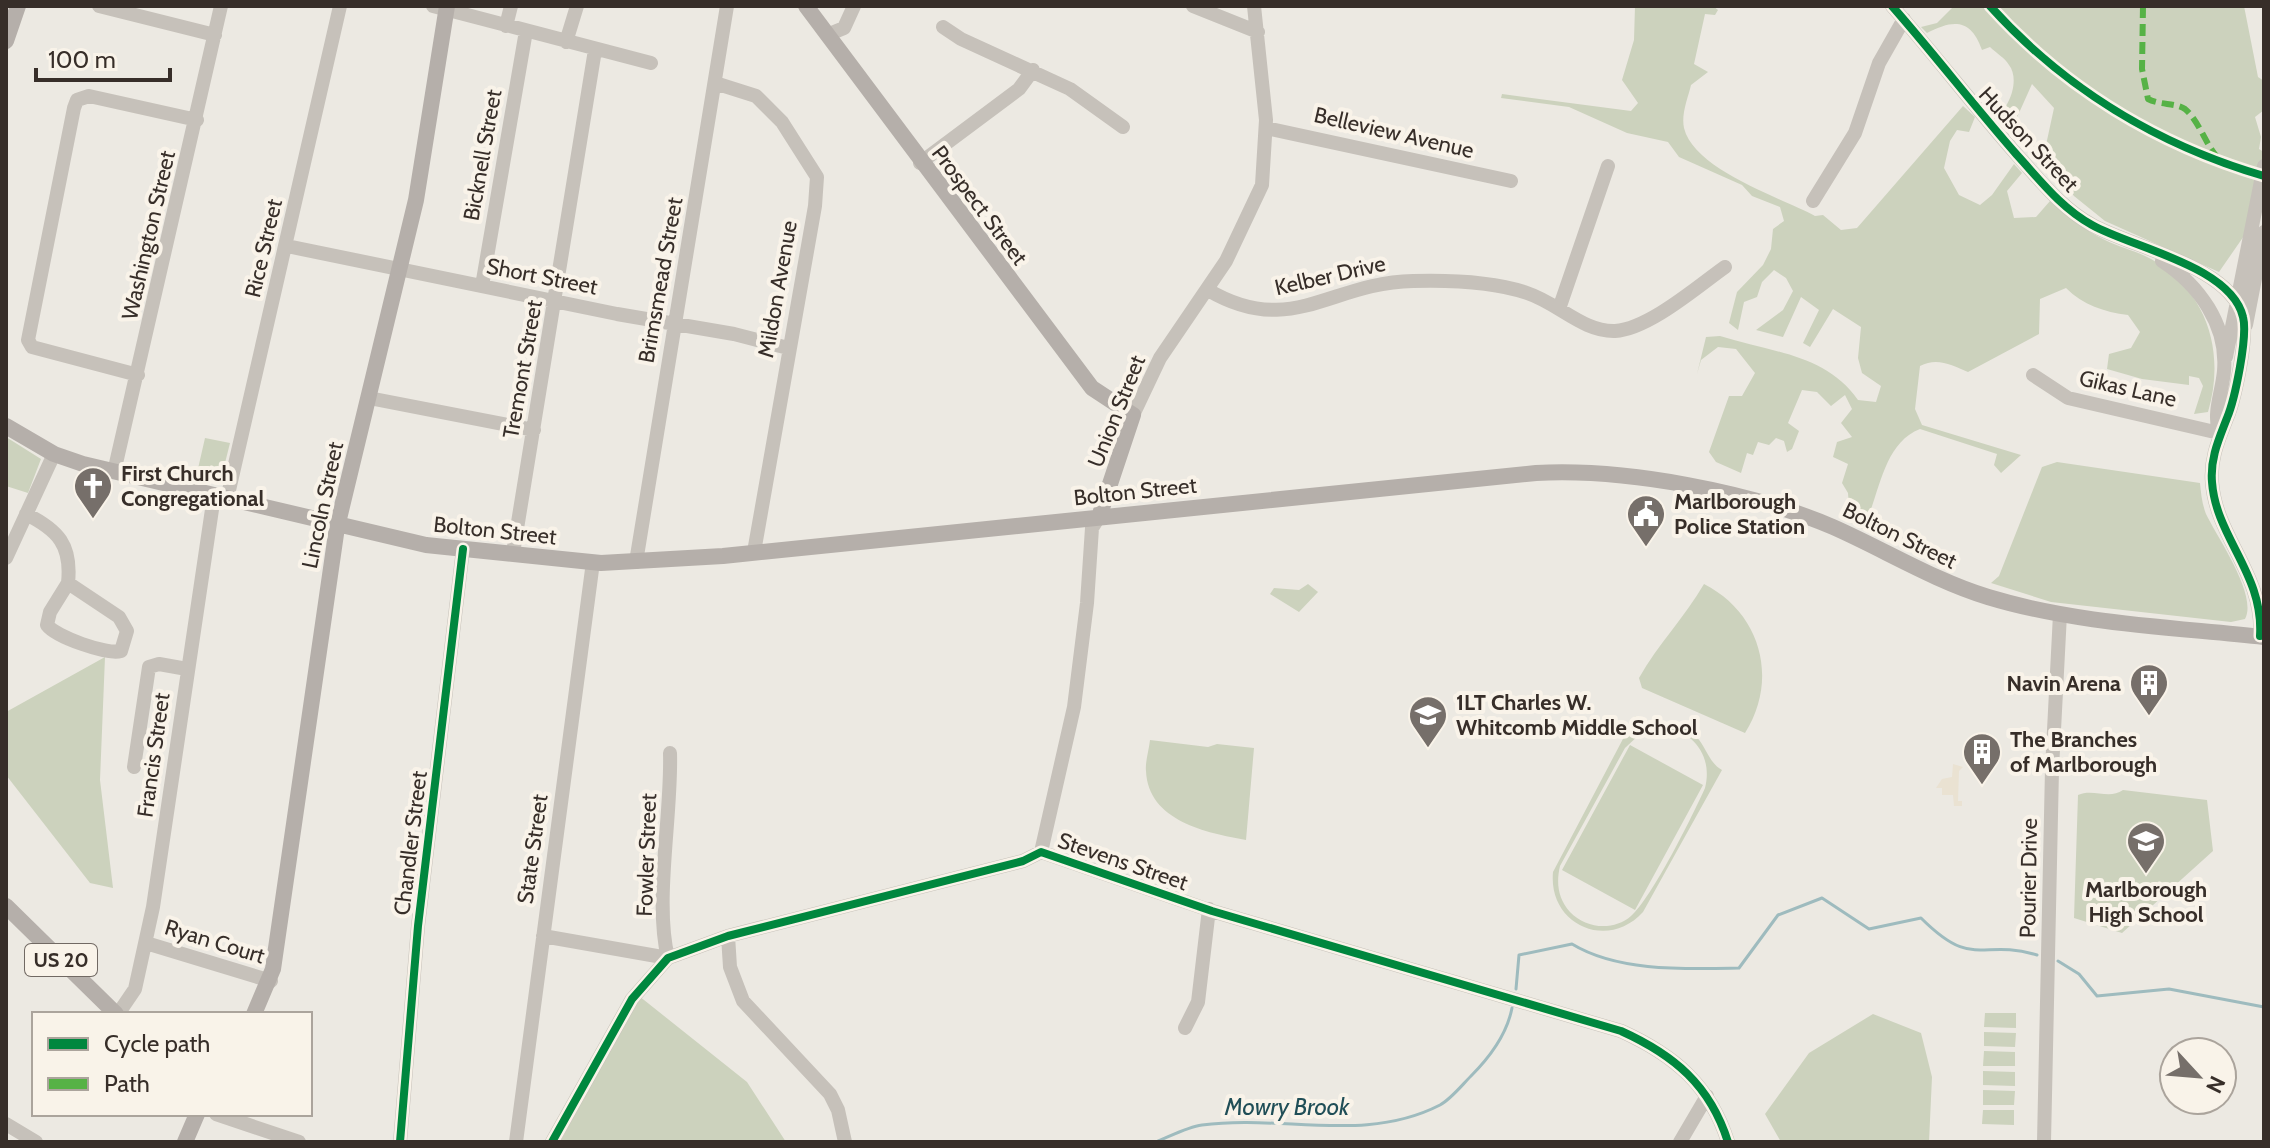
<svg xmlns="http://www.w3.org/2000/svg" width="2270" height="1148" font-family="Cabin,sans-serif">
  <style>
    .green { fill: #ccd2bd; fill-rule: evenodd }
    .plaza { fill: #eae2d2 }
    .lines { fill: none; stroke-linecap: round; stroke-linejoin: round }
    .stream { stroke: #9ebbbe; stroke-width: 3 }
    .minor { stroke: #c6c1ba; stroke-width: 14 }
    .major { stroke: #b5afaa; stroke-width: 16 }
    .quiet { stroke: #56b246; stroke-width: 6; stroke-dasharray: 12 6; stroke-linecap: butt }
    .cycleway-casing { stroke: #f9f3e9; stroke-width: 13 }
    .cycleway { stroke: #00873e; stroke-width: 8 }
    .labels { text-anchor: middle; stroke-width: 8; stroke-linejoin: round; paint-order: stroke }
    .shield { fill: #f9f3e9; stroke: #716963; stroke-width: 2 }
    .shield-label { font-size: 20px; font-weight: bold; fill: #372e29 }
    .street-label { font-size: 22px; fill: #372e29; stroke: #f9f3e9 }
    .poi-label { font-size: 22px; font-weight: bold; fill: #372e29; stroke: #f9f3e9; text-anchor: start }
    .water-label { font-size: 24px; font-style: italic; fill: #204e57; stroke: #f9f3e9 }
  </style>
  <rect width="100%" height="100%" fill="#ece9e2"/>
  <path class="green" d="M1635,6h78l5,4 -3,5 -10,-1 -11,50 14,8 -17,13c-3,13 -10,29 -7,43 10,42 98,70 131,88l8,-1 18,15 16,-2 106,-122 12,11 -6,15 -12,-2 -7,11 -6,27 15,27 21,10 12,-10 22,-31 8,9 -15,18 7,27 22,-1 14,-16c17,15 34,29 55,39 16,8 36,12 51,22 53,33 69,93 52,150l-14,2 9,-28 -4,-8 -10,-2v9l-47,-6 -35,-10 2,-15 22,-6 9,-16 -12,-17c-24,-3 -45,-10 -62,-27l-26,11 -1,35 -71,38c-16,-7 -31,-15 -48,-6l-5,43 7,16 99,30 -20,18 -7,-8 3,-11 -77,-25c-38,15 -40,66 -57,100l-23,-12 9,-10 -1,-14 -6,-10 6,-19 -15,-7 4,-15 15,-5 -11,-14 11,-14 -7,-14 -14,11 -14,-14 -15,-2 -14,33 11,8 -7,18 -5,3 -3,-11 -8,-3 -7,7 -11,-3 -5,13 -6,-2 -6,20 -25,-11 -7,-10 20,-56h13l13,-23 -19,-24 -18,-2 -17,13 -4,14 9,-37 14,-1c50,16 106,18 138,64l18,2 5,-16 -19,-13 -4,-15 3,-31 -28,-18 -23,38 -7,-4 16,-33 -18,-13 -18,40 -27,-7 27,-20 10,-19 -7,-13 -12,-8 -12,12 -5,15 -13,5 -6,28 -9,-7 8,-31 26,-27 8,-16 2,-20 11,-8 -4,-14 -28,-11 -10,-11 -63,-28 -11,-15 -41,-9 -58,-26 -68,-9 1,-4 129,17 7,-8 -16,-23 12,-40z
    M1954,6h290l14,71 6,4v29l-9,7 6,20 -2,12 5,3v37l-18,44 -27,39 -114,-51 -31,-25 -25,-30 -3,-21 8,-37 -22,-24 -22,49 -14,-17c14,-8 24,-37 13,-51 -4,-7 -13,-12 -19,-18l-8,3c-11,-31 -28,-31 -55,-17l-6,-6 16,-4z
    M6,437l35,22 -13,34 -22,-7z
    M205,438l25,5 -9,36 -24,-6z
    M2057,462l143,21c1,10 2,21 6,31 11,23 52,81 39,105l-14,3 -180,-20 -60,-19 8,-7 43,-109z
    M1308,584l10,8 -19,20 -29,-18 4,-6 25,2z
    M1704,584c57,29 75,95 41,149l-103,-45 -3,-10c19,-34 46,-61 65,-94z
    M105,657l-5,123 13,108 -23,-5 -84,-108v-63z
    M1635,716c18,10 37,3 55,15 16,11 17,31 32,39l-79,142c-35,39 -95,13 -90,-40zM1662,728c32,2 51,29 43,60 -12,27 -53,110 -74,128 -17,15 -45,13 -61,-4 -12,-13 -14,-29 -10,-46l65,-118 16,-15z
    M1150,740l58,7 9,-3 37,4 -8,92c-39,-7 -98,-19 -100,-69 -1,-9 3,-21 4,-31z
    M1630,745l73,40 -68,125 -73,-40z
    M2123,790l84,10 6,51 -91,82 -48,-15 4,-123c15,-7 31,5 45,-5z
    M639,996l108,86 39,60h-226z
    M1985,1013h31v15l-32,-1z
    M1873,1014l48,19 11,44 -3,65h-148l-16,-28 44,-61z
    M1984,1032l32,1 -1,14 -31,-1z
    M1984,1051l31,1v14h-32z
    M1983,1071l32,1v14l-32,-1z
    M1983,1090l32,1 -1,14h-31z
    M1983,1110h31v15l-32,-1z"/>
  <path class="plaza" d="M1953,764l10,3 -4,4 -1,30h4v5h-8l-1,-11h-11v-7h-6l6,-9 10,-2z"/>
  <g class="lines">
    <path class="stream" d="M2058,961l21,13 18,22 72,-7 95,18
      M1516,989l3,-34 53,-11c46,28 113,25 167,24l39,-53 44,-17 47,31 52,-11c53,53 59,20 116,37
      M1156,1142c15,-6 31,-15 46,-17 80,-11 162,19 238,-20 11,-6 22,-20 31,-29 18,-18 36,-42 41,-68"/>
    <path class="minor" d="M99,6l116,29
      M433,6l218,57
      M1193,6l65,26
      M1892,6c43,49 82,100 125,149 23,25 44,53 75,70 41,23 139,41 151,92 5,19 -8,82 -16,101 -8,21 -17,40 -15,64 4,56 52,92 48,154
      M506,26l5,-20
      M943,27l18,12 109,50 53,38
      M827,35l17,-7 10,-22
      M566,42l11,-36
      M715,83l41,13 26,26 35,55 -2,29 -61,346
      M1266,128l245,53
      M920,163l99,-74 14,-19
      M1813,201l42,-68 24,-70 25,-44
      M287,246l330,68 117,20 54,14
      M2162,261c37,24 66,64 62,110 -2,22 -11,40 -5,62
      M482,286l44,-255
      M1208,290c83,49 123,-8 205,-9 37,-1 79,0 114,12 31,10 56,39 88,38 34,-2 83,-45 110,-64
      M1560,306l48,-140
      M2246,325l18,-93
      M2226,357l38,-191
      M138,375l-106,-28 -4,-7 46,-232 3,-8 12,-4 108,24
      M2033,375l35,23 151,35
      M369,398l165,32
      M1133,415l27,-57 66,-97 36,-76 4,-65 -12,-114
      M114,472l107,-466
      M227,499l113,-493
      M26,514c32,16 46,31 42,69l51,34 8,14 -6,20c-14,4 -65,-14 -74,-26l3,-13 18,-29
      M513,553l82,-503
      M6,558l48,-104
      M636,562l91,-556
      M134,767l15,-100 10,-3 28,5
      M1041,852l33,-145 13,-104 5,-75 7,-11
      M543,936l125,22c-14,-57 4,-143 2,-205
      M728,936l2,31 13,34 87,93 8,16 7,32
      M146,943l125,38
      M118,1014l17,-25 18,-82 61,-411
      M1185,1028l13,-26 11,-93
      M216,1114l83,28
      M6,1124l30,18
      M400,1142l18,-216 45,-377
      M516,1142l77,-580
      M552,1142l80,-143 36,-41 60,-22 295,-75 18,-9 171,59 409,120c53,24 89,54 107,111
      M1680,1142l27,-46
      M2044,1142l8,-373 8,-155"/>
    <path class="major" d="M806,6l286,382 41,27 -34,102
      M6,41l12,-35
      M6,426l48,28 29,10 343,81 175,18 122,-7 813,-83c90,-5 215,19 297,54 52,23 100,53 155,70 89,27 184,30 276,40
      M6,906l110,108
      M254,1014l19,-45 64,-442 79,-327 31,-194
      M185,1142l12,-28"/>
    <path class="quiet" d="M2143,6l-1,63 6,30c11,6 29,4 37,10 14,12 20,34 32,48"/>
    <g class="cycleway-casing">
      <path id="cycleway" d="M1892,6c43,49 82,100 125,149 23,25 44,53 75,70 41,23 139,41 151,92 5,19 -8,82 -16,101 -8,21 -17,40 -15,64 4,56 52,92 48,154
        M1990,6c74,82 168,139 274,170
        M400,1142l18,-216 45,-377
        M552,1142l80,-143 36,-41 60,-22 295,-75 18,-9 171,59 409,120c53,24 89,54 107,111"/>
    </g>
    <use href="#cycleway" class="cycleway"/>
  </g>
  <defs>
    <g id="church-pin" transform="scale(2)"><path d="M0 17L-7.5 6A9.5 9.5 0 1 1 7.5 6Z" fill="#766f6a" stroke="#f9f3e9"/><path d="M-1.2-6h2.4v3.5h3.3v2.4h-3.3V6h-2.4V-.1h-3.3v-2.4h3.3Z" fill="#fff"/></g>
    <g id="civic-pin" transform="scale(2)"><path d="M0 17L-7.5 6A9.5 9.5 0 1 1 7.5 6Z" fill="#766f6a" stroke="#f9f3e9"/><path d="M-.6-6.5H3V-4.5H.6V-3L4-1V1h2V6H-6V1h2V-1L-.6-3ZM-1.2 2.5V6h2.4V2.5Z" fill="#fff"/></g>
    <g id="building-pin" transform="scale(2)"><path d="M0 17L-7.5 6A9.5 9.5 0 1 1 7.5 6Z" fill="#766f6a" stroke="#f9f3e9"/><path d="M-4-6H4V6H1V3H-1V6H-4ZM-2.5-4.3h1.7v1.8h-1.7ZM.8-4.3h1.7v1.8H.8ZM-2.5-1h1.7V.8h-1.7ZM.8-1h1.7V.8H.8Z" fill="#fff"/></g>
    <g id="school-pin" transform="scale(2)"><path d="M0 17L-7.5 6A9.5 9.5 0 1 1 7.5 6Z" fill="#766f6a" stroke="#f9f3e9"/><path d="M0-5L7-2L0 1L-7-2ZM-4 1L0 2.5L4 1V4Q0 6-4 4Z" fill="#fff"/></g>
  </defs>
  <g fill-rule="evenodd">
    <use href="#church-pin" x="93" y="486"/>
    <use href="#civic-pin" x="1646" y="514"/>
    <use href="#building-pin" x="2149" y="683"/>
    <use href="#school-pin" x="1428" y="715"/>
    <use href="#building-pin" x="1982" y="752"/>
    <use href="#school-pin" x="2146" y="841"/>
  </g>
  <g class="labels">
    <rect class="shield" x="25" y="944" width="72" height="32" rx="6"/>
    <g class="shield-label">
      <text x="61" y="967">US 20</text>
    </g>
    <g class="street-label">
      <text transform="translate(1394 132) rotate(13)" y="8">Belleview Avenue</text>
      <text transform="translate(2029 139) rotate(47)" y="8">Hudson Street</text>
      <text transform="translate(482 155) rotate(-80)" y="8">Bicknell Street</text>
      <text transform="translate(980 205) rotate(53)" y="8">Prospect Street</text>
      <text transform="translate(148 235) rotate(-77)" y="8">Washington Street</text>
      <text transform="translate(263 248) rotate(-77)" y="8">Rice Street</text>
      <text transform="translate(1330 275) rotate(-13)" y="8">Kelber Drive</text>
      <text transform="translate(542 276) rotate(11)" y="8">Short Street</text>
      <text transform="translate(660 280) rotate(-80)" y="8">Brimsmead Street</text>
      <text transform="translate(777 289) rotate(-80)" y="8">Mildon Avenue</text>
      <text transform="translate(522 369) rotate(-80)" y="8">Tremont Street</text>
      <text transform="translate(2128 388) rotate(13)" y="8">Gikas Lane</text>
      <text transform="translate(1116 411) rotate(-68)" y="8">Union Street</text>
      <text transform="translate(1135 491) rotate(-6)" y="8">Bolton Street</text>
      <text transform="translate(322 505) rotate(-78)" y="8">Lincoln Street</text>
      <text transform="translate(495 530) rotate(6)" y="8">Bolton Street</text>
      <text transform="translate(1900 535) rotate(26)" y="8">Bolton Street</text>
      <text transform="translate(153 755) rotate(-82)" y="8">Francis Street</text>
      <text transform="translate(410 843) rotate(-83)" y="8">Chandler Street</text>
      <text transform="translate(532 849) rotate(-82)" y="8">State Street</text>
      <text transform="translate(646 855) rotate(-88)" y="8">Fowler Street</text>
      <text transform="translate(1123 861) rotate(19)" y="8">Stevens Street</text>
      <text transform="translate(2028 878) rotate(-89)" y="8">Pourier Drive</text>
      <text transform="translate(215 941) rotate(17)" y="8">Ryan Court</text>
    </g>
    <g class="poi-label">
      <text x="121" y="481">First Church<tspan x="121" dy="25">Congregational</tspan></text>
      <text x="1674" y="509">Marlborough<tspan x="1674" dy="25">Police Station</tspan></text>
      <text x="2121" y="691" text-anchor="end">Navin Arena</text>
      <text x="1456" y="710">1LT Charles W.<tspan x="1456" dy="25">Whitcomb Middle School</tspan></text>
      <text x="2010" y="747">The Branches<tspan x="2010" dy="25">of Marlborough</tspan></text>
      <text x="2146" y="897" text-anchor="middle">Marlborough<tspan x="2146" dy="25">High School</tspan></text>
    </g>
    <g class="water-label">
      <text x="1287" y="1115">Mowry Brook</text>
    </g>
  </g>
  <rect width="2270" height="1148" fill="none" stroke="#372e29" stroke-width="16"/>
  <rect x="32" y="1012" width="280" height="104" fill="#f9f3e9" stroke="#aba49c" stroke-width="2"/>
  <rect x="48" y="1038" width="40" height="12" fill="#00873e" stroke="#aba49c" stroke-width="2"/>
  <text x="104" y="1052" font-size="24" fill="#372e29">Cycle path</text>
  <rect x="48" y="1078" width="40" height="12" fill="#56b246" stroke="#aba49c" stroke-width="2"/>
  <text x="104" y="1092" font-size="24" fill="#372e29">Path</text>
  <g transform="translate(2198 1076) rotate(116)"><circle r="38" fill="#f9f3e9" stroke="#aba49c" stroke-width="2"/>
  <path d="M0-6L14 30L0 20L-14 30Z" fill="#766f6a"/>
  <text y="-12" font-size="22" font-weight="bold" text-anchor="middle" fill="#372e29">N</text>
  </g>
  <path d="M36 68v12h134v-12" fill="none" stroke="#372e29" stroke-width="4"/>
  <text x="48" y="68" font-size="24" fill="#372e29" stroke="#f9f3e9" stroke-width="6" paint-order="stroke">100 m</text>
</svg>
